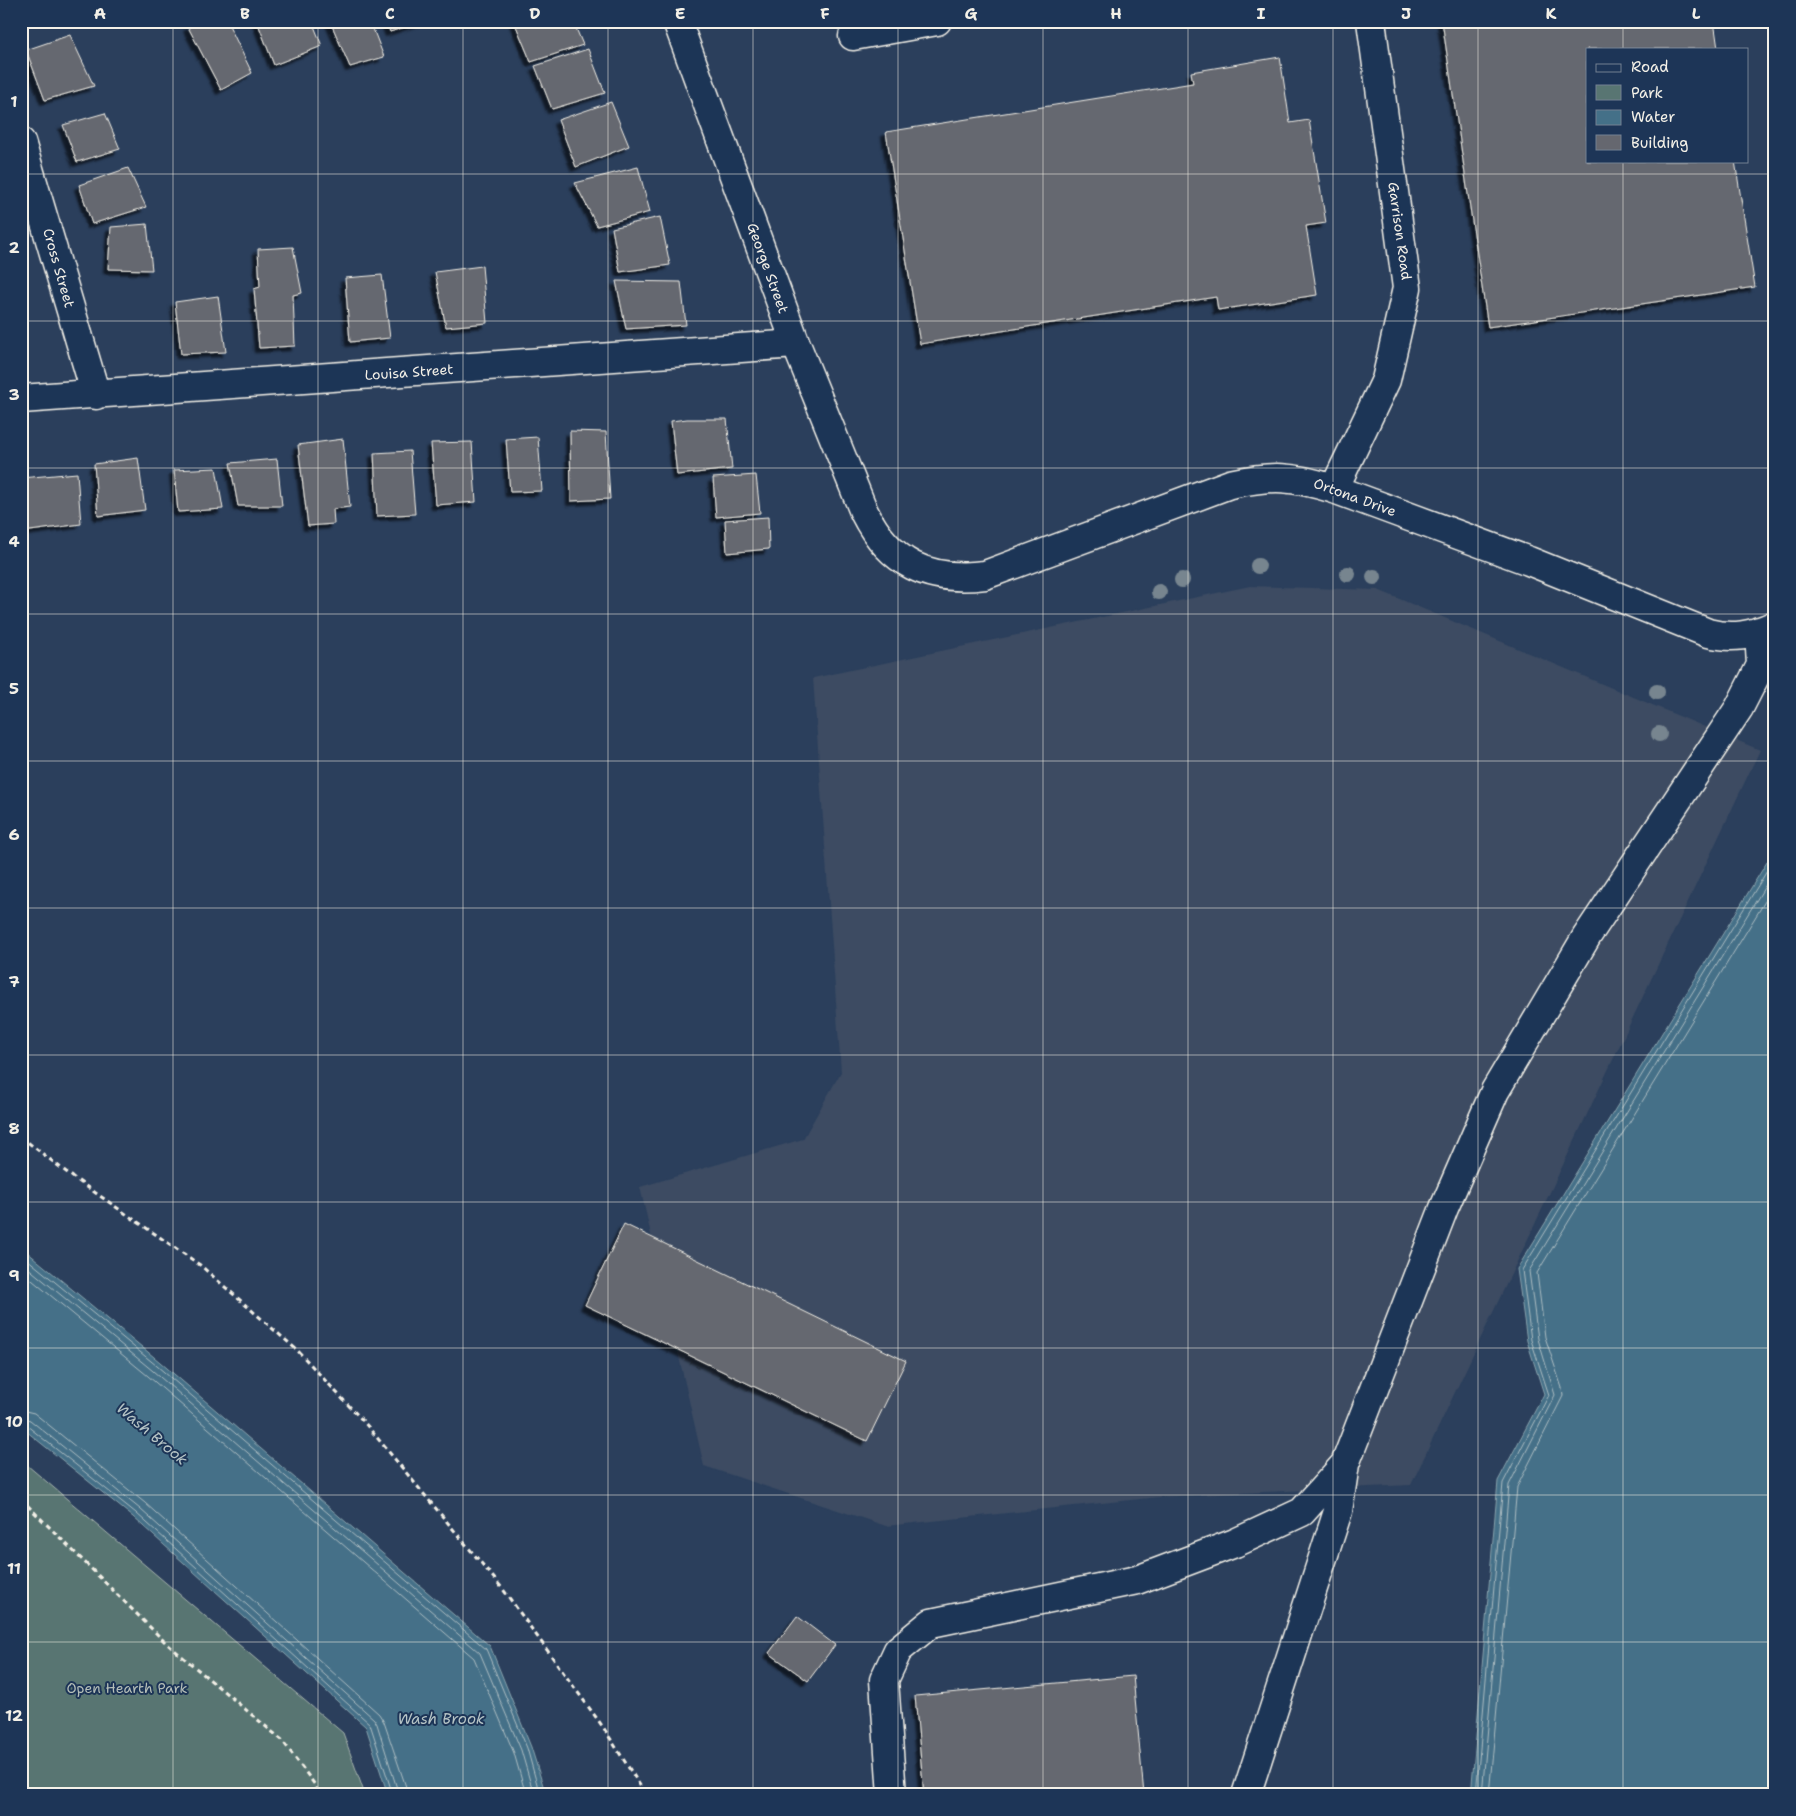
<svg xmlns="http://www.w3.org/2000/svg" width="1796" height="1816" font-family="'Shantell Sans',sans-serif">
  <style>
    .built { fill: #3c4b62 }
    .green { fill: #587572; stroke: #a6b3ad }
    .water { fill: #447088; stroke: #8aa4ae }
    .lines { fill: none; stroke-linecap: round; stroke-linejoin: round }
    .shore { stroke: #aebdc2; stroke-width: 1 }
    .building { fill: #65676f; stroke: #f4f1e8; filter: url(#shadow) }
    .minor-casing { stroke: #f4f1e8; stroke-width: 31 }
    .path { stroke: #f4f1e8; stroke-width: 3; stroke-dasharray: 5 4; stroke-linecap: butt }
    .minor { stroke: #1d3557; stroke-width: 28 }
    .tree { fill: #77858f }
    .grid { fill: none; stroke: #f4f1e8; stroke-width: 1; stroke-opacity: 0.55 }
    .labels { text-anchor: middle; stroke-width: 4; stroke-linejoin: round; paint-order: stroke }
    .street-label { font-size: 14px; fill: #f4f1e8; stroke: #1d3557 }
    .park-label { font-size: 14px; fill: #b6bfb9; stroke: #1d3557 }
    .water-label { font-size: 15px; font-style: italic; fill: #b6c4c6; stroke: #1d3557 }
    .neatline { fill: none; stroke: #f4f1e8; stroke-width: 2 }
    .grid-label { font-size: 16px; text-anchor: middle; font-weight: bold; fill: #f4f1e8 }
  </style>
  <defs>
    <filter id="shadow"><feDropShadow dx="-4.5" dy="4.5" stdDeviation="1" flood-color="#0009"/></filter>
  </defs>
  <rect width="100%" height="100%" fill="#2b3f5c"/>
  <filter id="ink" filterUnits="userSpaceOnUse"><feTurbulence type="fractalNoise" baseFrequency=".02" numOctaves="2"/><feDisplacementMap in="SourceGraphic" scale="10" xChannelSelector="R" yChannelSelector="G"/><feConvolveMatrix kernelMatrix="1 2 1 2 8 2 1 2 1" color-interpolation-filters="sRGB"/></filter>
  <g filter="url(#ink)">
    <path class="built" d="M1250,586l128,4 382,160 -349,735 -252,12 -273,29 -182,-60 -64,-279 163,-48 38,-67 -28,-394z"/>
    <path class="green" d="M21,1460l322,273 22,62h-344z"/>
    <path class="water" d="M1775,849v946h-304l27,-314 46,-87 -17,-53 -10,-72z
      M21,1247l139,115 330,284 41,101 15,48h-158l-22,-68 -233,-210 -112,-90z"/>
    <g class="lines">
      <path class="shore" d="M21,1254l136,112 329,283 41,99 13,47
        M21,1262l132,109 327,282 41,97 13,45
        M21,1271l127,105 326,282 40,95 12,42
        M21,1410l13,3 111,90 234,211 5,8 22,65v8
        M21,1417l9,3 110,89 234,210 3,5 22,71
        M21,1423l5,2 110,88 234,211 23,71
        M1476,1795l27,-312 46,-88 -18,-55 -9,-70 253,-412
        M1482,1795l27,-310 46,-90 -17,-56 -9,-68 246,-401
        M1489,1795l28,-308 46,-91 -1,-8 -17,-51 -8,-64 238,-388"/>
    </g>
    <path class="building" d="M201,21h26l25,52 -31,17 -33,-63z
      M257,21h55l10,25 -48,19z
      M330,21h40l14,36 -34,10z
      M386,21h37l-33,11z
      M514,21h59l10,24 -52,17z
      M1442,21h272l4,28h-131v112h148l20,126 -267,40z
      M70,35l24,51 -49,14 -19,-50z
      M588,49l17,44 -53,16 -17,-43z
      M1280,57l10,66 19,-3 17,103 -20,3 11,69 -99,15 -2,-13 -296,47 -34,-212 307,-49 -2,-11z
      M611,102l18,44 -53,21 -18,-47z
      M105,113l15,36 -43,13 -14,-37z
      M638,167l12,45 -53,14 -22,-43z
      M128,168l18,39 -54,17 -13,-39z
      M660,217l10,48 -50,7 -8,-44z
      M147,224l5,46 -44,-1 3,-42z
      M293,247l9,46 -9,2 2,51 -36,2 -5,-59 6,-2 -2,-38z
      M482,266l5,57 -41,4 -11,-55z
      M382,275l8,63 -40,4 -5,-64z
      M616,281l65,1 5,43 -60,4z
      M218,296l8,56 -45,2 -6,-52z
      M687,419h40l5,50 -55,6 -6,-54z
      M570,431l36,1 4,67 -39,2z
      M538,437l4,54 -32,1 -4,-53z
      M343,439l7,68 -17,2 1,15 -26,2 -10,-81z
      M472,442l4,60 -40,3 -5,-62z
      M410,451l5,63 -38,2 -3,-63z
      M138,458l7,52 -47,6 -4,-52z
      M277,459l5,47h-44l-8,-43z
      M216,468l7,41 -45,3 -4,-42z
      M77,473l4,51 -58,8 -2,-12v-42z
      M756,475l4,38 -44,4 -3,-39z
      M768,517l1,32 -42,4 -2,-33z
      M624,1224l282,137 -39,80 -282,-136z
      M797,1616l38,29 -27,36 -39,-28z
      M1133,1676l11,119h-220l-9,-99z"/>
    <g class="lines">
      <g class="minor-casing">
        <path id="minor" d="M677,21l119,323 68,168c26,52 64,70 121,63l245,-91c42,-9 63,-8 104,5l195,72 179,72c24,6 44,3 67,-8
          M853,36l84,-15
          M21,142l75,253
          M21,399l775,-55
          M1334,489l52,-109 21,-92 -36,-267
          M892,1795l-8,-115 14,-30 33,-27 206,-43 98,-37 67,-31 43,-48
          M1246,1795l92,-284 7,-47 99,-256 51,-117 92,-155 152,-228 22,-43 -2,-34"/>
      </g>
      <path class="path" d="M21,1137l53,41 126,87 97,85 67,72 138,166 101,139 43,68
        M21,1499l145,144 116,97 33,45 4,10"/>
      <use href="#minor" class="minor"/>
    </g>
    <g class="tree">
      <circle cx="1258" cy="566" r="8"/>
      <circle cx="1348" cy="574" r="8"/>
      <circle cx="1374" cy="577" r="8"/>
      <circle cx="1182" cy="580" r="8"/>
      <circle cx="1159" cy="592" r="8"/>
      <circle cx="1657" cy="692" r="8"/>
      <circle cx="1659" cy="734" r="8"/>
    </g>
  </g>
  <path class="grid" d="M173,21v1774M318,21v1774M463,21v1774M608,21v1774M753,21v1774M898,21v1774M1043,21v1774M1188,21v1774M1333,21v1774M1478,21v1774M1623,21v28M1623,161v1634M21,174h1754M21,321h1754M21,468h1754M21,614h1754M21,761h1754M21,908h1754M21,1055h1754M21,1202h1754M21,1348h1754M21,1495h1754M21,1642h1754"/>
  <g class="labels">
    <g class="street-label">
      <text transform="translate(1400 231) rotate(82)" y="5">Garrison Road</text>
      <text transform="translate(59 268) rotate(74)" y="5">Cross Street</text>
      <text transform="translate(768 268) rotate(70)" y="5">George Street</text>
      <text transform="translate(409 372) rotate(-4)" y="5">Louisa Street</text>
      <text transform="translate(1355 497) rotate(20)" y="5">Ortona Drive</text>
    </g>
    <g class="park-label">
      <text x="127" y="1693">Open Hearth Park</text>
    </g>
    <g class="water-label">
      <text transform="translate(152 1434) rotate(40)" y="5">Wash Brook</text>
      <text x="441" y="1724">Wash Brook</text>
    </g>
  </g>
  <rect width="1796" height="1816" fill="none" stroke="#1d3557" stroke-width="55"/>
  <rect x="1586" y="48" width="162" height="115" fill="#1d3557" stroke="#738091"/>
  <rect x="1596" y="64" width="25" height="8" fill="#1d3557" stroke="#738091"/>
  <text x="1631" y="72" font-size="15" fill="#f4f1e8">Road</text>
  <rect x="1596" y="85" width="25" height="15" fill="#587572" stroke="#738091"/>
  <text x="1631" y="98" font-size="15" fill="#f4f1e8">Park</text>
  <rect x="1596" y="110" width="25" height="15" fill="#447088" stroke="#738091"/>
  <text x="1631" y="122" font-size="15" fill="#f4f1e8">Water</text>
  <rect x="1596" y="135" width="25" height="15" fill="#65676f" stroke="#738091"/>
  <text x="1631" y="148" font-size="15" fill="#f4f1e8">Building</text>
  <rect x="28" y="28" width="1740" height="1760" class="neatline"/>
  <g class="grid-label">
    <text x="100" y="19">A</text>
    <text x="245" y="19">B</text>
    <text x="390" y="19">C</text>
    <text x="535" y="19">D</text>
    <text x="680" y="19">E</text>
    <text x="825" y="19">F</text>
    <text x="971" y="19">G</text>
    <text x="1116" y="19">H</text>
    <text x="1261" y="19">I</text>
    <text x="1406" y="19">J</text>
    <text x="1551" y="19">K</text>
    <text x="1696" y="19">L</text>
    <text x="14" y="107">1</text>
    <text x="14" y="253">2</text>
    <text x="14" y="400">3</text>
    <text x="14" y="547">4</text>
    <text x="14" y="694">5</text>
    <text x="14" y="840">6</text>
    <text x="14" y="987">7</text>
    <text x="14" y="1134">8</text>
    <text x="14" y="1281">9</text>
    <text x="14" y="1427">10</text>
    <text x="14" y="1574">11</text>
    <text x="14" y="1721">12</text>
  </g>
</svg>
